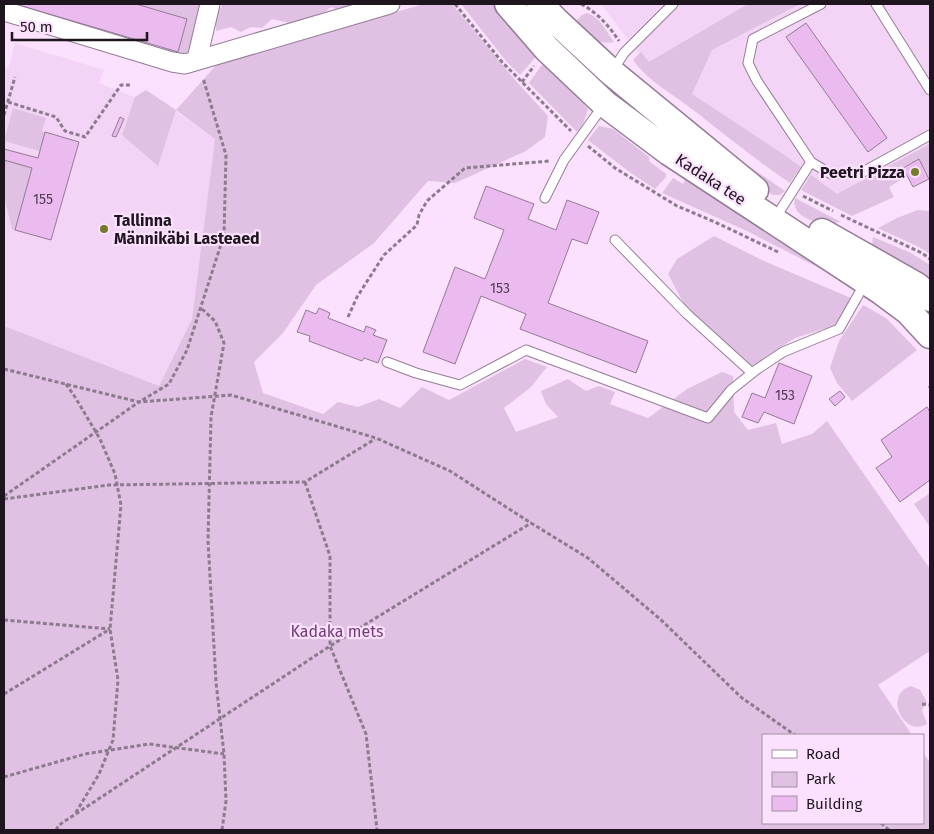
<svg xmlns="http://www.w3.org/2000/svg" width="934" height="834" font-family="'Fira Sans',sans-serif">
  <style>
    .built { fill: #f3d4f6 }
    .green { fill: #e0c0e3 }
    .building { fill: #ebbaef; stroke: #927b94 }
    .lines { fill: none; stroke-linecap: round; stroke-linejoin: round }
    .lane-casing { stroke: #947c96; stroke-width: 11 }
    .street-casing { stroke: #947c96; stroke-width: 21 }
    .secondary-casing { stroke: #947c96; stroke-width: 29 }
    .path { stroke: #8c7b8d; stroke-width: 3; stroke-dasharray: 4 2.5; stroke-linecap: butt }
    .lane { stroke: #fff; stroke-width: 9 }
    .street { stroke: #fff; stroke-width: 19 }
    .secondary { stroke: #fff; stroke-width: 26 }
    .poi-dot { fill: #757b26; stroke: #fbe1fd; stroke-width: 2 }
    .labels { text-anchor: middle; stroke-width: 4.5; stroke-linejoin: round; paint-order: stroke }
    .number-label { font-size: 14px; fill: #513e53 }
    .poi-label { font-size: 16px; font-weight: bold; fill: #1e151f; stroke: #fbe1fd; text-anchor: end }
    .street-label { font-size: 16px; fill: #1e151f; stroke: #fbe1fd }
    .park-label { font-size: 16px; fill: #733979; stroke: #fbe1fd }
  </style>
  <rect width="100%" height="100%" fill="#fbe1fd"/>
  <path class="built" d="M601,4h329v147l-96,49 -184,-132z
    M15,43l89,27 -5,13 35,14 12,-7 69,49 -23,180 -33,68 -155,-61v-259l5,1z"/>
  <path class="green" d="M136,4h66l-15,51h-27l2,-8 16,5 9,-33z
    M223,4h130l-13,7 -9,-4 -6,5 -35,11 -18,-4 -10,9 -11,-1 -10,5 -10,-5 -15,4v-16z
    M424,4h28l63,76 33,36 -3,21 -19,14 -71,32 -27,-2 -54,62 -58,42 -33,48 -29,29 9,31 60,21 15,-12 20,5 21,-8 21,9 22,-21 27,13 76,-41 22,8 -16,20 -27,21 12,24 42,-15 -12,-13 -5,-13 27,-12 18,12 13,-5 16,6 -5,12 38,14 39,-29 35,-17 11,4 1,36 14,18 28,-7 6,21 30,-10 15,-13 103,148v82l-52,34 34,50h-149v88h160v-71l7,11v67h-926v-504l155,60 33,-67 23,-180 -39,-29 -18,56 -36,-31 13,-38 11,-7 30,20 42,-47z
    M461,4h39l42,46 -22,25 -13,-13z
    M748,4h52l-88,46 -20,44 91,60 18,13 -11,16c-34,-23 -66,-49 -98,-74 -21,-16 -44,-28 -59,-49l8,-8 8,10z
    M587,13c13,4 20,19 27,29 -16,3 -31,-6 -44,-14l12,-13z
    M547,63l41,46 -5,15 -6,8 -48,-49 12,-17z
    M661,97l33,24 49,41 42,29 -5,4h-7l-21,-15z
    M13,108l33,10 -4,13 3,1 -5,19 -36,-10z
    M599,126l14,3 36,28v4l17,13v3l-11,12 -27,-18 -40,-31z
    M930,144v35l-11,-20 -16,8 4,9 -18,11 5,10 -42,19 -51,-26 10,-15 26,19z
    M4,160l28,8 -17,62 -3,-1 -8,-34z
    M687,177l169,110 -109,-56 -85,-38 11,-15 10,6z
    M795,198l46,24c-16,3 -51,-1 -46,-24z
    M918,210l12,1v43c-16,-11 -35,-17 -52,-26l19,-10z
    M714,236l50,25 87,37 -14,27 -42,13 -43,28 -29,-23 -39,-39 -16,-30 9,-15z
    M873,237l38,16 19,12v22l-58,-40z
    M863,305l23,13 31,32 -65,51 -15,-18 -7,-15 9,-27z
    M930,493v34l-16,-23z
    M911,686l9,4 7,12 -5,8 5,14c-22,14 -45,-29 -16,-38z"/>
  <path class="building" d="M15,4h121l51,15 -9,33z
    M806,23l81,115 -19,14 -82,-115z
    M120,117l4,2 -8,18 -4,-1z
    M45,132l34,10 -28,98 -36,-10 17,-62 -28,-8v-11l34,9z
    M919,159l10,20 -16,8 -10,-19z
    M486,186l48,18 -6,15 28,11 11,-30 32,12 -12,32 -15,-5 -24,64 100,38 -12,32 -116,-44 6,-15 -45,-18 -26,68 -32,-12 32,-85 30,12 19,-49 -30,-12z
    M319,308l11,5 -2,5 36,14 2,-6 10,4 -3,5 14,5 -9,23 -14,-5 -2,3 -53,-20 1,-5 -13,-4 9,-22 10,4z
    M779,363l33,13 -18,48 -30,-12 -6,11 -16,-6 10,-24 13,5z
    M840,391l5,6 -10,9 -6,-7z
    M927,407l3,5v68l-30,22 -24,-34 16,-11 -11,-17z"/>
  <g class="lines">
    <g class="lane-casing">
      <path id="lane" d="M821,4l-68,35 -5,24 9,18 54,81 20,12 30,-1 69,-38
        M876,4l54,86
        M613,70l11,-17 49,-49
        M545,198l19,-38 39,-54
        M781,209l30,-47
        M615,240l72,74 65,59
        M387,362l29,11 44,12 66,-35 182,68 23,-28 25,-20 27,-18 56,-23 26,-46"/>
    </g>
    <g class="street-casing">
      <path id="street" d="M4,11l168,51 13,2 205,-60
        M197,59l13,-55"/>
    </g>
    <g class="secondary-casing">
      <path id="secondary" d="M508,4l39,45 58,55 64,48 212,139 27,20 22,24
        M540,4l15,16 56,52 144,118
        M822,232l95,54 13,12"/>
    </g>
    <path class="path" d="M455,4l47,58 69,69
      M581,4c17,9 28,22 38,37
      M522,82l12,-16
      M8,102l48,15 9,14 20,6 36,-52h9
      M4,115l11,-38
      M588,146l27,22 62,38 38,16 63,30
      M803,196l30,15
      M841,215l81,38 8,6
      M202,309l13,12 9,22 -13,74 -3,124 8,141 8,72 2,47 -4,29
      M348,317l9,-20 27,-42 33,-30 2,-10 8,-14 38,-33 85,-7
      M4,369l135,33 30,-18 18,-34 37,-115 2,-80 -23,-77
      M66,384l9,13 25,42 15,35 6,31 -11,124 8,51 -5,60 -14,34 -24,40
      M929,388l1,-1
      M305,482l25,74v90l36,88 11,96
      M4,496l135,-94 92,-7 145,43 74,33 81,52 57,35 72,61 82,79 53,37
      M4,499l105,-14 196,-3 70,-43
      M4,620l106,9
      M4,694l106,-65
      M922,704l8,1
      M4,777l81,-23 64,-10 75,10
      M881,823l8,7
      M56,830l3,-5 271,-179 201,-123"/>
    <use href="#lane" class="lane"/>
    <use href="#street" class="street"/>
    <use href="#secondary" class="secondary"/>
  </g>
  <g class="poi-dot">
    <circle cx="915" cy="172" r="5"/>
    <circle cx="104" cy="229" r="5"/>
  </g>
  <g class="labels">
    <g class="number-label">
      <text x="43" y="204">155</text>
      <text x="500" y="293">153</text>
      <text x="785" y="400">153</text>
    </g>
    <g class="poi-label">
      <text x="905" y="178">Peetri Pizza</text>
      <text x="114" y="226" text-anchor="start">Tallinna<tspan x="114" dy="18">Männikäbi Lasteaed</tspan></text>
    </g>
    <g class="street-label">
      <text transform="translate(711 179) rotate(33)" y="6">Kadaka tee</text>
    </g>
    <g class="park-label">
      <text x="337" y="637">Kadaka mets</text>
    </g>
  </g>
  <rect width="934" height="834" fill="none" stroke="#1e151f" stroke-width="10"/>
  <rect x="762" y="734" width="162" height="90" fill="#fbe1fd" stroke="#a38fa4"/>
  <rect x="772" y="750" width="25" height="8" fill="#ffffff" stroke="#a38fa4"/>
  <text x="806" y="759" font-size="15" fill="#1e151f">Road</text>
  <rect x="772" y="772" width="25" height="15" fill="#e0c0e3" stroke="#a38fa4"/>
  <text x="806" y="784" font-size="15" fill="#1e151f">Park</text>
  <rect x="772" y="796" width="25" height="15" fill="#ebbaef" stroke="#a38fa4"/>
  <text x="806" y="809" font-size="15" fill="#1e151f">Building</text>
  <path d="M12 32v8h135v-8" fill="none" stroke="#1e151f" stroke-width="2.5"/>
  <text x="20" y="32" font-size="15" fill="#1e151f" stroke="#fbe1fd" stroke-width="4" paint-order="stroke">50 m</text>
</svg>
